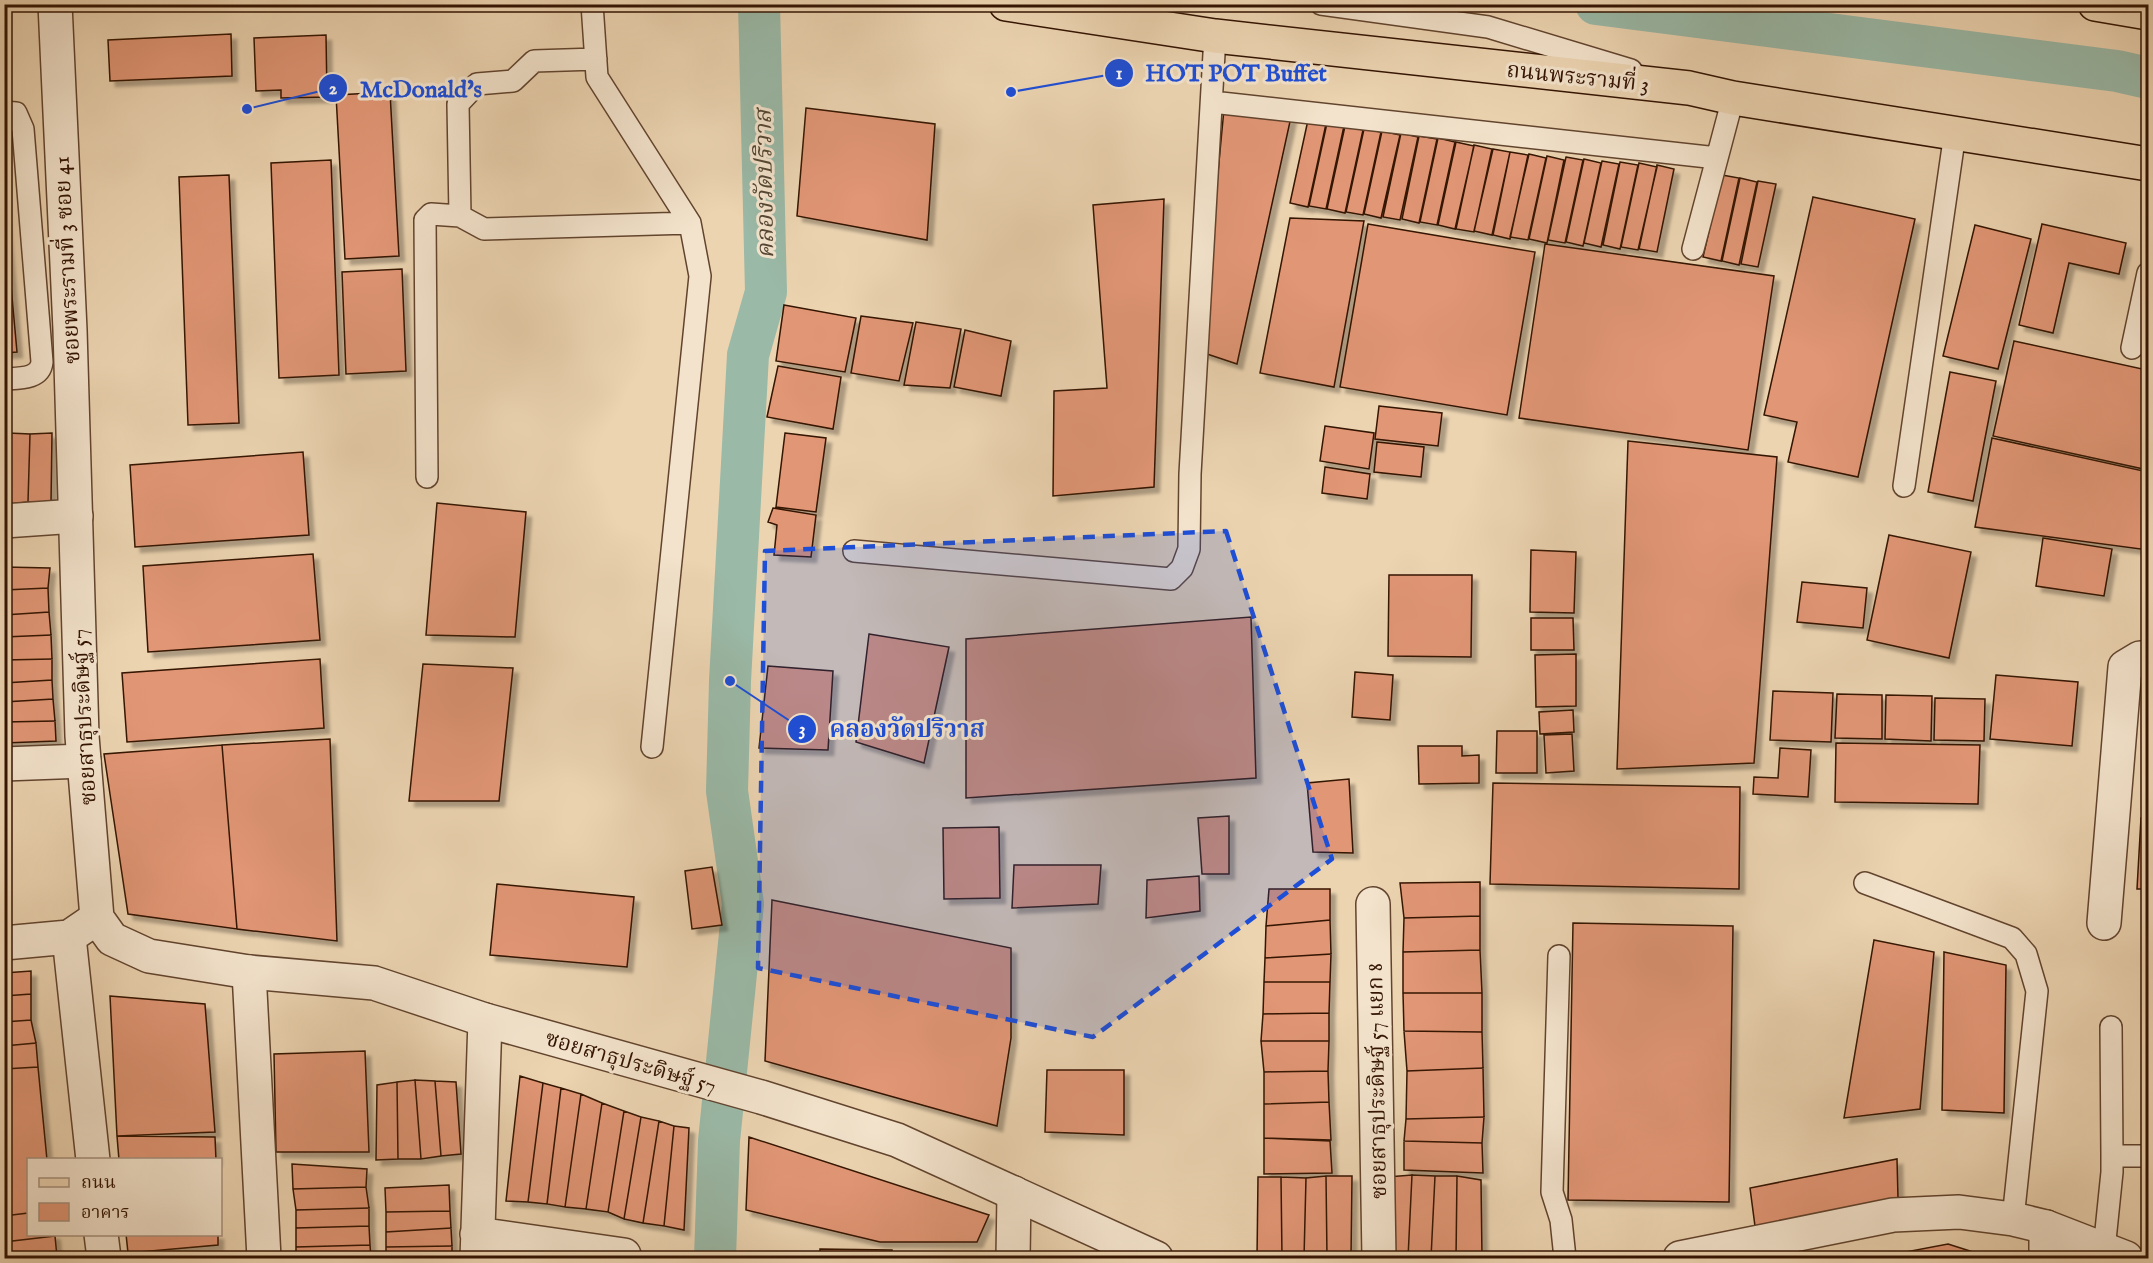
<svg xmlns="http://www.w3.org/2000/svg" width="2153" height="1263" font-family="'IM FELL English','Noto Serif Thai',serif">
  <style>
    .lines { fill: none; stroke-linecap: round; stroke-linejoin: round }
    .canal { stroke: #9ab9a7; stroke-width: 42 }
    .building { fill: #e19675; stroke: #341403; stroke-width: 1.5; filter: url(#shadow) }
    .service-casing { stroke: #62442e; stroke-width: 24 }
    .minor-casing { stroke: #62442e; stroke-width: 36 }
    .tertiary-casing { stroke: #62442e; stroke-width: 36 }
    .primary-casing { stroke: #341403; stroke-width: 36 }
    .service { stroke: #f3e3cc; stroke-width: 21 }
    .minor { stroke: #f3e3cc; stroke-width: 33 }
    .tertiary { stroke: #f3e3cc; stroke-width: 33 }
    .primary { stroke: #ecd4b1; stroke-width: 33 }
    .marked { fill: #1d4ed8; fill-opacity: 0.2; stroke: #1d4ed8; stroke-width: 4.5; stroke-dasharray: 12 8; stroke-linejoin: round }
    .labels { text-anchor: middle; stroke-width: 6; stroke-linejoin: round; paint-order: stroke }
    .street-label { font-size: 22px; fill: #341403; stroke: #f3e3cc }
    .water-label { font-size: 24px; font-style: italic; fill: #534634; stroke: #f3e3cc }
    .leader { fill: none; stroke: #1d4ed8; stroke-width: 2 }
    .callout-dot { fill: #1d4ed8; stroke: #f3e3cc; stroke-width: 2 }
    .mark-label { font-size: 18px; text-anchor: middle; font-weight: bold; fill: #fff }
    .callout-label { font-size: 24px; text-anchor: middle; font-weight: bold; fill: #1d4ed8; stroke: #f3e3cc; stroke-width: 6; stroke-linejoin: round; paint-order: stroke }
  </style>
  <defs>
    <filter id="shadow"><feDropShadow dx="5.5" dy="5.5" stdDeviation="1.5" flood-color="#0004"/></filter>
  </defs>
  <rect width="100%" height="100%" fill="#ecd4b1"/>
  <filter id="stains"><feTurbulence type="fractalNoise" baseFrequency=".00333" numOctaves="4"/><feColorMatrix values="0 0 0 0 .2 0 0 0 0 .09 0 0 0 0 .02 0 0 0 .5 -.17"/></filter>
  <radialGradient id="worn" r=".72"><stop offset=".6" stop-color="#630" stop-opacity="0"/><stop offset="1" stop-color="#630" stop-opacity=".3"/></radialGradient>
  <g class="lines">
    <path class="canal" d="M1596,4l521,67 31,7
      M715,1258l4,-117 24,-237 -16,-113 3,-110 18,-326 18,-63 -7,-288"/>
  </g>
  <path class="building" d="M231,34l1,42 -122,5 -2,-41z
    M326,35l1,62 -46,1v-8l-25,1 -2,-53z
    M390,92l9,164 -54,3 -9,-164z
    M806,108l129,16 -8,116 -130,-24z
    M1224,109l67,8 -54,247 -36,-12z
    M1308,120l18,4 -18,83 -18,-4z
    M1327,123l17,3 -18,83 -17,-3z
    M1345,126l18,4 -18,83 -18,-4z
    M1364,129l17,3 -18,83 -17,-3z
    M1382,131l18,4 -19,83 -17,-4z
    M1401,133l17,4 -18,83 -17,-3z
    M1419,136l18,3 -18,84 -17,-4z
    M1438,138l17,4 -18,83 -17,-3z
    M1456,142l18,4 -19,83 -17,-4z
    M1474,145l18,4 -18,83 -18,-3z
    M1493,149l17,3 -18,83 -18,-4z
    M1510,152l18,3 -18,84 -17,-4z
    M1529,154l17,4 -18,82 -18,-3z
    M1547,156l17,4 -17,83 -18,-4z
    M1566,157l17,3 -18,83 -17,-3z
    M1584,159l17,4 -18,83 -17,-4z
    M331,160l8,215 -60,3 -8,-215z
    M1602,161l17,3 -18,83 -17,-4z
    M1620,162l18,3 -18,84 -17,-4z
    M1639,163l18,4 -19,83 -17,-3z
    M1657,165l17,4 -17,83 -18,-3z
    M229,175l10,248 -51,2 -9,-248z
    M1722,175l17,3 -18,83 -18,-4z
    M1740,178l17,4 -18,83 -17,-4z
    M1758,181l18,3 -18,83 -17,-3z
    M1813,197l102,22 -57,258 -70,-15 9,-40 -33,-7z
    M1164,199l-10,288 -101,9 1,-105 53,-3 -14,-183z
    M4,209l13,143 -13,1z
    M1290,218l74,3 -30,166 -74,-14z
    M1368,224l167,28 -28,163 -167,-28z
    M2042,224l84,19 -7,31 -50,-11 -16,70 -34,-8z
    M1975,225l56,14 -33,130 -55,-13z
    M1545,244l229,32 -26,174 -229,-32z
    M402,269l4,102 -60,3 -4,-102z
    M784,305l72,13 -11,54 -69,-11z
    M861,316l52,7 -14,58 -48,-8z
    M916,322l45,7 -11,59 -46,-3z
    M965,330l46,11 -10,55 -47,-9z
    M2014,341l133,29 -3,16 4,1v83l-155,-34z
    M778,366l63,11 -8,52 -66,-12z
    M1950,372l46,9 -23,120 -45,-9z
    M1379,406l63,7 -4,33 -63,-7z
    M1325,426l49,7 -5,36 -49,-8z
    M8,433l1,71h-5v-70z
    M8,433l22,1 -2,68 -19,2z
    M52,433l-1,70 -23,-1 2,-68z
    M785,433l41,5 -10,74 -40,-5z
    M1992,438l156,34v78l-173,-23z
    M1628,441l149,16 -23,306 -137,6z
    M1377,442l47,5 -3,30 -47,-5z
    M303,452l6,83 -174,12 -5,-82z
    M1325,467l45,7 -3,25 -45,-6z
    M437,503l89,9 -11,125 -89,-2z
    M773,508l43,7 -5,42 -37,-2 3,-30 -9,-3z
    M1889,535l82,17 -22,106 -82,-18z
    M2043,538l69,11 -8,47 -68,-10z
    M1531,550l45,2 -2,61 -44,-1z
    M313,554l7,86 -172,12 -5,-86z
    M4,567l46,1 -2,20 -44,2z
    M1389,575h83l-1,82 -83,-1z
    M1802,582l65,6 -4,40 -66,-6z
    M48,588l1,24 -45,3v-25z
    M49,612l2,23 -47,2v-22z
    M1251,617l5,161 -290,20v-159z
    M1531,618h42l1,32h-43z
    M869,634l80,13 -25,116 -68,-21z
    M51,635l1,24 -48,1v-23z
    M1576,654v52l-40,1 -1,-52z
    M52,659v21l-48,3v-23z
    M320,659l4,69 -197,14 -5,-69z
    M423,664l90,4 -14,133h-90z
    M768,666l65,5 -5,79 -69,-2z
    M1355,672l38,3 -3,45 -38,-3z
    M1996,675l82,7 -6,64 -82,-7z
    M52,680l1,19 -49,3v-19z
    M1773,691l60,2 -2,49 -61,-2z
    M1837,694l45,1v44l-47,-1z
    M1886,695l46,1 -1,45 -46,-2z
    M1935,698l50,1 -1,42 -50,-1z
    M53,699l2,22 -51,1v-20z
    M1573,710l1,22 -34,2 -1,-22z
    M55,721l1,20 -52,2v-21z
    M1497,731h40v42h-41z
    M1572,734l2,37 -28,2 -2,-38z
    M330,739l7,202 -100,-12 -15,-184z
    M1836,743l144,2 -2,59 -143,-2z
    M222,745l15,184 -109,-15 -24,-160z
    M1418,746h44v10l17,-1v28l-60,1z
    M1780,748l31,2 -3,47 -55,-3 1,-17 24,1z
    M1349,779l4,74 -40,-1 -6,-69z
    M1493,783l247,4 -1,102 -249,-5z
    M1229,816v58h-27l-4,-56z
    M2141,818h7v71h-11z
    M999,827l1,71 -56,1 -1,-71z
    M1014,865h87l-3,39 -86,4z
    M712,867l10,58 -30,4 -7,-58z
    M1199,876l1,35 -54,7 1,-38z
    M1480,882v34l-76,2 -4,-35z
    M497,884l137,13 -7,70 -137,-12z
    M1269,889h61v31l-64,6z
    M772,900l239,48v90l-14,88 -232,-65z
    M1480,916v34l-77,2 1,-34z
    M1330,920l1,34 -66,4 1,-32z
    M1573,923l160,3 -4,276 -161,-2z
    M1874,940l60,12 -14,157 -76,9z
    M1480,950l2,43h-79v-41z
    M1944,952l62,13 -2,148 -62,-3z
    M1331,954l-1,28h-66l1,-24z
    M31,971v23l-27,2v-23z
    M1264,982h66l-1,31 -66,1z
    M1403,993h79v39l-78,-1z
    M31,994v26l-27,2v-26z
    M110,996l95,8 10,128 -98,4z
    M1329,1013v28h-68l2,-27z
    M31,1020l5,23 -32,3v-24z
    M1404,1031l78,1 1,36 -76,3z
    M1261,1041h68l-1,30 -64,1z
    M36,1043l2,24 -34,2v-23z
    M365,1051l4,101h-93l-2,-98z
    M38,1067l9,93h-19v53l-24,3v-147z
    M1483,1068l1,49 -78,2 1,-48z
    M1047,1070h77v65l-79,-3z
    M1328,1071l1,31 -65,2v-32z
    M520,1076l23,7 -15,119 -22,-1z
    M415,1080l20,1 6,75 -20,3z
    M415,1080l6,79h-23l-1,-77z
    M435,1081l21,1 5,72 -20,2z
    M397,1082l1,77 -22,1 1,-75z
    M543,1083l18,5 -14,116 -19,-2z
    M561,1088l20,6 -16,113 -18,-3z
    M581,1094l21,9 -16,106 -21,-2z
    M1329,1102l2,38 -67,-2v-34z
    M602,1103l22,8 -16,101 -22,-3z
    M624,1111l17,6 -17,102 -16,-7z
    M641,1117l18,4 -16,102 -19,-4z
    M1484,1117l-2,26 -78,-2 2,-22z
    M659,1121l15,5 -10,100 -21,-3z
    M674,1126l15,2 -5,102 -20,-4z
    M117,1136l98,1 1,23h-97z
    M749,1137l240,78 -12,27h-97l-134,-32z
    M1264,1138l66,3 2,32 -68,1z
    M1404,1141l78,2 1,30 -79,-3z
    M1897,1159l1,39 -143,28 -5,-38z
    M292,1164l75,5 -1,18 -73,2z
    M1412,1175l23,1 -4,82h-23z
    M1412,1175l-4,83h-22l1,-81z
    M1326,1176h26l-1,82h-24z
    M1326,1176l1,82h-23l2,-80z
    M1435,1176h22l-1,82h-25z
    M1457,1176l24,4 1,78h-26z
    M1258,1177h23l1,81h-25z
    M1281,1177l25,1 -2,80h-22z
    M449,1185l1,26 -64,1 -1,-24z
    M366,1187l3,21 -73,2 -3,-21z
    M369,1208v18l-73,2v-18z
    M450,1211l1,17 -65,4v-20z
    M28,1213v21h26l1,2 -51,6v-26z
    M369,1226l1,19 -74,2v-19z
    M451,1228l1,18 -66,1v-15z
    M126,1234h92v11l-90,8z
    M55,1236l2,21 -53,1v-16z
    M1948,1244l44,14h-108v-2z
    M370,1245l1,13h-75v-11z
    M452,1246v12h-66v-11z
    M820,1249l72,1v8h-72z
    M1874,1253v5h-23z"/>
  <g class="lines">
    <g class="service-casing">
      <path id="service" d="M592,4l5,73 93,146 10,53 -48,471
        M1321,4l167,23 143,43
        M596,59l-62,2 -21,20 -36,3 -19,20 2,112 24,13 206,-6
        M1212,102l505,56
        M4,112l12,1 7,16 19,233c-2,18 -24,16 -38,17
        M1693,249l40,-151
        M2132,348l16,-75
        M427,477l-2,-257 6,-6 29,2
        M1904,486l51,-353
        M854,551l317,28 11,-11 7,-19 1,-75 25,-438
        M1865,883l147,55 14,16 11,37 -24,228
        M1559,956l-7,236 9,28 4,38
        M2111,1027l1,129
        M2104,1250l8,-78v-16h36"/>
    </g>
    <g class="minor-casing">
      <path id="minor" d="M4,521l72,-5
        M4,764l80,-3
        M1373,904l6,354
        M2104,923l21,-256 15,-9h8
        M69,937l24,223
        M4,943l65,-6 19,-13
        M249,972l15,286
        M101,1234l3,24
        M477,1234l147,21
        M477,1258l8,-238
        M1013,1258l1,-65
        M2046,1258v-31"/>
    </g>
    <g class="tertiary-casing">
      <path id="tertiary" d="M55,4l15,326 12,406 15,182 15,21 37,17 100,16 125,11 111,37 276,77 136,43 259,118
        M1680,1258l213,-43 66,-3 54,7 33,8 80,31"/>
    </g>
    <g class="primary-casing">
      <path id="primary" d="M1006,4l209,32 474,52 44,10 415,66
        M2095,4l53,9"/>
    </g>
    <use href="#service" class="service"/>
    <use href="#minor" class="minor"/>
    <use href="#tertiary" class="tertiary"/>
    <use href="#primary" class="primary"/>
  </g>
  <path class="marked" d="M1226,531l106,328 -239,178 -335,-69 7,-417z"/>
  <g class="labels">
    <g class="street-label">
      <text transform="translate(1578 76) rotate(6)" y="8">ถนนพระรามที่ 3</text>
      <text transform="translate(66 260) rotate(-93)" y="8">ซอยพระรามที่ 3 ซอย 41</text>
      <text transform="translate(83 717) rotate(-93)" y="8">ซอยสาธุประดิษฐ์ 57</text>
      <text transform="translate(631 1061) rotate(16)" y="8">ซอยสาธุประดิษฐ์ 57</text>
      <text transform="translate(1376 1081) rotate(-91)" y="8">ซอยสาธุประดิษฐ์ 57 แยก 8</text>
    </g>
    <g class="water-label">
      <text transform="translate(764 184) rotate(-91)" y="8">คลองวัดปริวาส</text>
    </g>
  </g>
  <path class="leader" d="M1011 92L1119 73M247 109L333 88M730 681L802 729"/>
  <g class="callout-dot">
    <circle cx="1011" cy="92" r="6"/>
    <circle cx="247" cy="109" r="6"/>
    <circle cx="730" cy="681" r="6"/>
    <circle cx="1119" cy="73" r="15"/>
    <circle cx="333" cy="88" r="15"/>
    <circle cx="802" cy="729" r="15"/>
  </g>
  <g class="mark-label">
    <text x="1119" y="79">1</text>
    <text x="333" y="94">2</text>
    <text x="802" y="735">3</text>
  </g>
  <g class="callout-label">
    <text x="1236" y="81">HOT POT Buffet</text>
    <text x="421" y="97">McDonald's</text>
    <text x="907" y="737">คลองวัดปริวาส</text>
  </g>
  <rect width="2153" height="1263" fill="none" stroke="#ecd4b1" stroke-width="24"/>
  <rect x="6" y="6" width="2141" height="1251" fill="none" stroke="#341403" stroke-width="3"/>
  <rect x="12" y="12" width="2129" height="1239" fill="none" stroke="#341403" stroke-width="1.5"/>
  <rect x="27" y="1158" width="195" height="78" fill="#f3e3cc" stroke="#a7907c" stroke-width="1.5"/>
  <rect x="39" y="1178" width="30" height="9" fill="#ecd4b1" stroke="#a7907c" stroke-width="1.5"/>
  <text x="81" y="1188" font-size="18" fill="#341403">ถนน</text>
  <rect x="39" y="1203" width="30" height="18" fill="#e19675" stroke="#a7907c" stroke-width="1.5"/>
  <text x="81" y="1218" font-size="18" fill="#341403">อาคาร</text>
  <rect width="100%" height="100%" filter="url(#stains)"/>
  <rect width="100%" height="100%" fill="url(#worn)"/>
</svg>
